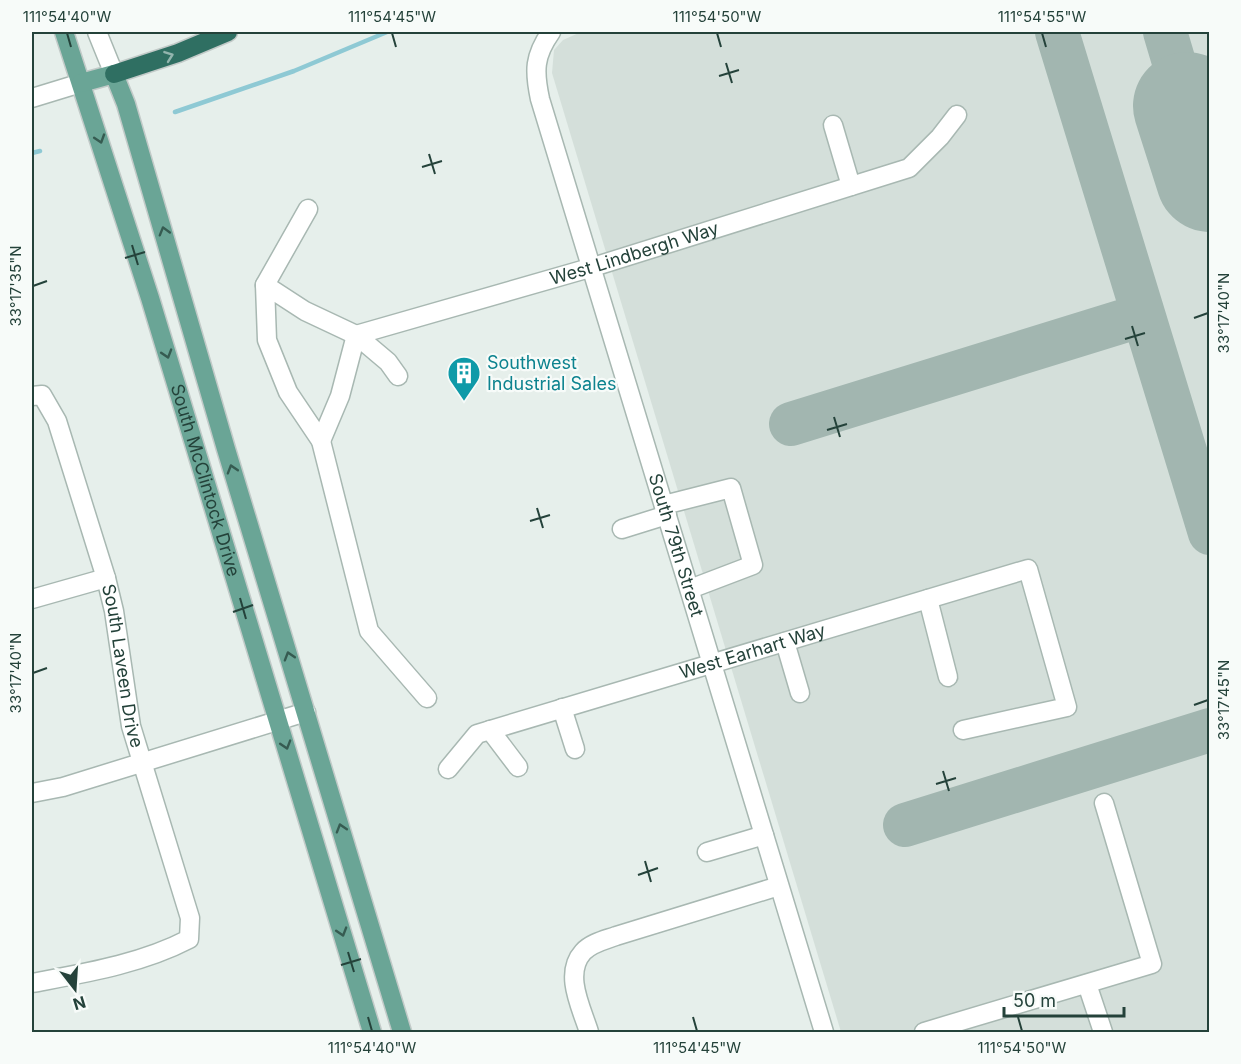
<svg xmlns="http://www.w3.org/2000/svg" width="1241" height="1064" font-family="Inter,sans-serif">
  <style>
    .built { fill: #d4dfda }
    .lines { fill: none; stroke-linecap: round; stroke-linejoin: round }
    .stream { stroke: #8ec9d4; stroke-width: 4.5 }
    .taxiway { stroke: #a2b6b0; stroke-width: 44 }
    .runway { stroke: #a2b6b0; stroke-width: 108 }
    .minor-casing { stroke: #a8b8b2; stroke-width: 21 }
    .major-casing { stroke: #c2cac8; stroke-width: 21 }
    .highway-casing { stroke: #c2cac8; stroke-width: 21 }
    .minor { stroke: #fff; stroke-width: 18 }
    .major { stroke: #6aa596; stroke-width: 18 }
    .highway { stroke: #2f6f62; stroke-width: 18 }
    .oneway { stroke: #93b5ae }
    .oneway2 { stroke: #365b51 }
    .ticks { fill: none; stroke: #24423a; stroke-width: 2 }
    .labels { text-anchor: middle; stroke-width: 4.5; stroke-linejoin: round; paint-order: stroke }
    .street-label { font-size: 18px; fill: #24423a; stroke: #f7fbf9 }
    .culture-label { font-size: 18px; fill: #0d838f; stroke: #f7fbf9; text-anchor: start }
    .neatline { fill: none; stroke: #24423a; stroke-width: 2 }
    .ticks-label { font-size: 15px; text-anchor: middle; fill: #24423a }
  </style>
  <rect width="100%" height="100%" fill="#e6efeb"/>
  <path class="built" d="M581,32h628v1000h-368l-289,-959 2,-23 9,-10z"/>
  <g class="lines">
    <path class="stream" d="M175,112l119,-41 93,-39
      M32,153l8,-2"/>
    <path class="taxiway" d="M1057,32l153,501
      M1165,32l22,74
      M791,424l352,-109
      M905,825l305,-95"/>
    <path class="runway" d="M1187,106l23,72"/>
    <g class="minor-casing">
      <g id="minor">
        <path d="M97,32l17,42"/>
        <path id="s1" d="M551,32c-17,24 -17,39 -11,67l284,933"/>
        <path d="M32,98l49,-15"/>
        <path d="M833,125l18,61"/>
        <path d="M265,285l43,-76"/>
        <path id="s2" d="M356,335l237,-68 316,-99 31,-31 17,-22"/>
        <path d="M398,376l-10,-14 -32,-27 -51,-24 -40,-26 2,55 21,52 33,49 48,190 58,67"/>
        <path id="s3" d="M32,396l10,-1 15,26 49,157 8,33 17,115 59,192 -1,21c-48,25 -104,34 -157,44"/>
        <path d="M321,441l19,-45 16,-61"/>
        <path d="M664,505l67,-17 22,77 -63,24"/>
        <path d="M622,529l45,-14"/>
        <path d="M32,599l74,-21"/>
        <path d="M928,599l20,78"/>
        <path d="M785,642l15,51"/>
        <path d="M562,708l13,41"/>
        <path d="M490,730l28,37"/>
        <path id="s4" d="M448,769l29,-35 551,-165 39,138 -104,23"/>
        <path d="M32,793l31,-6 243,-75"/>
        <path d="M707,852l57,-17"/>
        <path d="M1087,984l16,48"/>
        <path d="M589,1032c-7,-23 -26,-58 -6,-80 8,-9 22,-12 33,-16l163,-50"/>
        <path d="M924,1032l228,-68 -48,-161"/>
      </g>
    </g>
    <g class="major-casing">
      <g id="major">
        <path id="s5" d="M64,32l86,266 222,734"/>
        <path d="M81,83l33,-9 12,30 100,345 176,583"/>
      </g>
    </g>
    <g class="highway-casing">
      <path id="highway" d="M114,74l64,-21 50,-21"/>
    </g>
    <use href="#minor" class="minor"/>
    <use href="#major" class="major"/>
    <use href="#highway" class="highway"/>
  </g>
  <defs><path id="oneway-chevron" d="M-2-3.5L2.5 0L-2 3.5" fill="none" stroke-width="1.6" stroke-linecap="round" stroke-linejoin="round" transform="scale(1.5)"/></defs>
  <use class="oneway" href="#oneway-chevron" transform="translate(169 56) rotate(-20)"/>
  <g class="oneway2">
    <use href="#oneway-chevron" transform="translate(100 139) rotate(72)"/>
    <use href="#oneway-chevron" transform="translate(164 231) rotate(-106)"/>
    <use href="#oneway-chevron" transform="translate(167 354) rotate(73)"/>
    <use href="#oneway-chevron" transform="translate(232 469) rotate(-107)"/>
    <use href="#oneway-chevron" transform="translate(289 656) rotate(-107)"/>
    <use href="#oneway-chevron" transform="translate(286 745) rotate(73)"/>
    <use href="#oneway-chevron" transform="translate(341 828) rotate(-107)"/>
    <use href="#oneway-chevron" transform="translate(342 932) rotate(73)"/>
  </g>
  <path class="ticks" d="M67,33l4,14M392,33l4,14M717,33l4,14M1042,33l4,14M726,63l6,20M719,76l20,-6M429,154l6,20M422,167l20,-6M132,245l6,20M125,258l20,-6M33,286l14,-5M1194,318l14,-5M1132,326l6,20M1125,339l20,-6M834,417l6,20M827,430l20,-6M537,508l6,20M530,521l20,-6M240,598l6,21M233,612l20,-7M33,673l14,-5M1194,705l14,-5M943,771l6,20M936,784l20,-6M645,861l6,21M638,875l20,-7M348,952l6,20M341,965l20,-6M368,1017l4,14M693,1017l4,14M1018,1017l4,14"/>
  <defs>
    <g id="building-pin" transform="scale(1.725)"><path d="M0 17L-7.5 6A9.5 9.5 0 1 1 7.5 6Z" fill="#0f9aa8" stroke="#f7fbf9"/><path d="M-4-6H4V6H1V3H-1V6H-4ZM-2.5-4.3h1.7v1.8h-1.7ZM.8-4.3h1.7v1.8H.8ZM-2.5-1h1.7V.8h-1.7ZM.8-1h1.7V.8H.8Z" fill="#fff"/></g>
  </defs>
  <g fill-rule="evenodd">
    <use href="#building-pin" x="464" y="373"/>
  </g>
  <g class="labels">
    <g class="street-label">
      <text dy="6" stroke="none"><textPath href="#s2" startOffset="290">West Lindbergh Way</textPath></text>
      <text dy="6" stroke="none"><textPath href="#s5" startOffset="470">South McClintock Drive</textPath></text>
      <text dy="6" stroke="none"><textPath href="#s1" startOffset="537">South 79th Street</textPath></text>
      <text dy="6" stroke="none"><textPath href="#s4" startOffset="333">West Earhart Way</textPath></text>
      <text dy="6" stroke="none"><textPath href="#s3" startOffset="294">South Laveen Drive</textPath></text>
    </g>
    <g class="culture-label">
      <text x="487" y="369">Southwest<tspan x="487" dy="21">Industrial Sales</tspan></text>
    </g>
  </g>
  <rect width="1241" height="1064" fill="none" stroke="#f7fbf9" stroke-width="66"/>
  <g transform="translate(75 989) rotate(163)" stroke="#f7fbf9" stroke-width="4.5" paint-order="stroke">
  <path d="M0-4.5L10 22L0 15L-10 22Z" fill="#24423a"/>
  <text y="-9" font-size="16" font-weight="bold" text-anchor="middle" fill="#24423a">N</text>
  </g>
  <path d="M1004 1007v9h120v-9" fill="none" stroke="#24423a" stroke-width="3"/>
  <text x="1013" y="1007" font-size="18" fill="#24423a" stroke="#f7fbf9" stroke-width="4.5" paint-order="stroke">50 m</text>
  <rect x="33" y="33" width="1175" height="998" class="neatline"/>
  <g class="ticks-label">
    <text x="67" y="22">111°54'40"W</text>
    <text x="392" y="22">111°54'45"W</text>
    <text x="717" y="22">111°54'50"W</text>
    <text x="1042" y="22">111°54'55"W</text>
    <text transform="translate(16 286) rotate(-90)" y="5">33°17'35"N</text>
    <text transform="translate(1224 313) rotate(-90)" y="5">33°17'40"N</text>
    <text transform="translate(16 673) rotate(-90)" y="5">33°17'40"N</text>
    <text transform="translate(1224 700) rotate(-90)" y="5">33°17'45"N</text>
    <text x="372" y="1053">111°54'40"W</text>
    <text x="697" y="1053">111°54'45"W</text>
    <text x="1022" y="1053">111°54'50"W</text>
  </g>
</svg>
